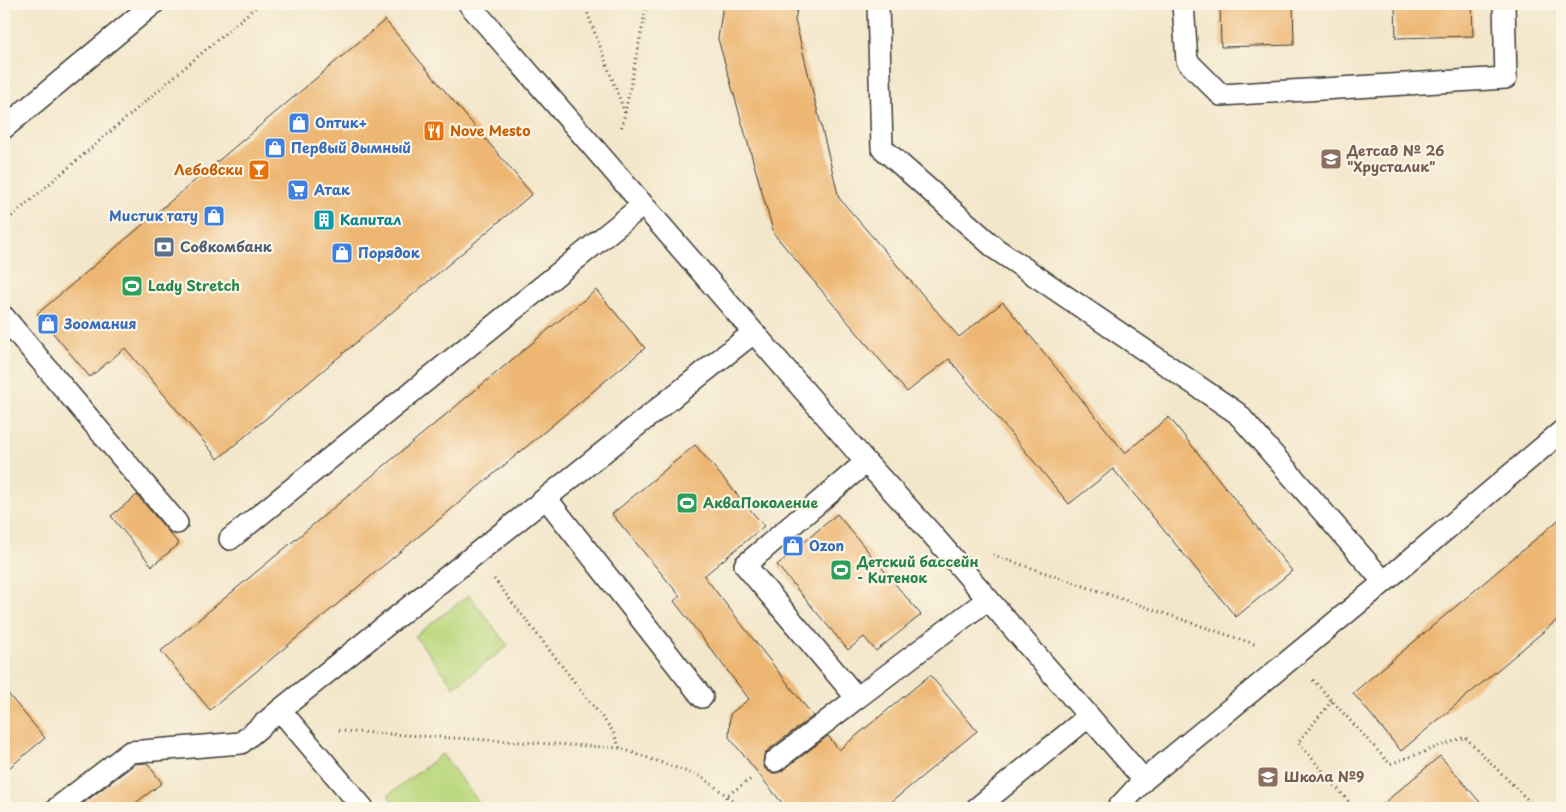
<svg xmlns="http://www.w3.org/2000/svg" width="1566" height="812" font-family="'Playpen Sans',sans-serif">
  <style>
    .green { fill: #bad87e; stroke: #6b7a4d }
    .building { fill: #edb773 }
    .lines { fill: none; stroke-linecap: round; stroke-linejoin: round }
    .service-casing { stroke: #3c3a36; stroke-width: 24 }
    .path { stroke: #3c3a36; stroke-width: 3; stroke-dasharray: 1 4; stroke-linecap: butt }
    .service { stroke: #fff; stroke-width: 21 }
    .labels { text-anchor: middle; stroke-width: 4.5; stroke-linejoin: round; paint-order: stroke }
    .shop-label { font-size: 14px; font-weight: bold; fill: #366cbe; stroke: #fcf5e5; text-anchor: start }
    .food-label { font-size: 14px; font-weight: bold; fill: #c56008; stroke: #fcf5e5; text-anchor: start }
    .education-label { font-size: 14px; font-weight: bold; fill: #785e54; stroke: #fcf5e5; text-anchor: start }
    .culture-label { font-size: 14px; font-weight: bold; fill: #0d838f; stroke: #fcf5e5; text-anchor: start }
    .service-label { font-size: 14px; font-weight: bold; fill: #4e5e75; stroke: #fcf5e5; text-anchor: start }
    .leisure-label { font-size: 14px; font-weight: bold; fill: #27864d; stroke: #fcf5e5; text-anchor: start }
  </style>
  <rect width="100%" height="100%" fill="#fcf5e5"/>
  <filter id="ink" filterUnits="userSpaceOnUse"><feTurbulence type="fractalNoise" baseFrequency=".02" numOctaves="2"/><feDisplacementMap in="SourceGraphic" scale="10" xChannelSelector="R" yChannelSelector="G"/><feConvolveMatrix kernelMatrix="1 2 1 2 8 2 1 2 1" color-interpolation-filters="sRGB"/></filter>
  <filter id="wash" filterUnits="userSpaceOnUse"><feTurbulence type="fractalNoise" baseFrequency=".0096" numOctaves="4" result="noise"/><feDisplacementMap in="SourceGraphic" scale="20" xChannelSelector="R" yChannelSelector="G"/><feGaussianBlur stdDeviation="1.12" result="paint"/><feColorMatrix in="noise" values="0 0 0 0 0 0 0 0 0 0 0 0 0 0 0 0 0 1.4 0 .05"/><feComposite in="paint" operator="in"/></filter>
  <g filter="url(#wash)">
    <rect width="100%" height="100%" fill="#f3e7cb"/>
    <path class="green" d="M469,595l39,51 -54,41 -39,-51z
      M442,754l39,51 -4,3h-79l-10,-13z"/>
    <g id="blocks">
      <path class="building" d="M723,4h75l-3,16 44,178 120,139 44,-35 122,151 44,-36 123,154 -56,46 -123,-148 -44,35 -120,-145 -42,33 -133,-158 -56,-195z
        M1220,4h73l1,41 -73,2z
        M1395,4h77l1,32 -77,2z
        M385,20l147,174 -314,265 -93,-111 -35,29 -53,-63z
        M596,290l49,58 -435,362 -49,-59z
        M695,445l69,81 -60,50 109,140 -46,35 -3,5 -1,6 2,7 6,4h6l5,-2 46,-35 11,14 91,-75 47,56 -93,77h-98l-57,-71 1,-23 19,-15 -75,-98 6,-5 -68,-82z
        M137,495l42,49 -27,22 -41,-50z
        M837,514l84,101 -45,36 -12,-14 -16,13 -71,-85z
        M1562,517v99l-161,135 -48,-58z
        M4,689l41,49 -41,34z
        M1440,756l45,52h-107z
        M147,763l15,20 -33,25h-52l58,-44z"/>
    </g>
  </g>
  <g filter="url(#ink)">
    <use href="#blocks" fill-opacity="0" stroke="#3c3a36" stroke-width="1"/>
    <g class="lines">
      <g class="service-casing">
        <path id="service" d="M469,4l397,458 65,71 213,247 240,-198 -147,-169 -241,-164 -114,-101 -4,-144
          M1183,4l4,57 34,34 285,-17 -2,-74
          M4,128l149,-124
          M4,317l173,206
          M546,498l156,199
          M230,539l413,-334
          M1384,582l178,-151
          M857,698l131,-99
          M280,710l473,-377
          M775,761l82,-63 -112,-133 121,-103
          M57,808l73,-56 111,-9 39,-33 83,98
          M977,808l112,-92
          M1118,808l26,-28"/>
      </g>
      <path class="path" d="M584,4l41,109 -4,17
        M625,113l22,-109
        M4,223l255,-219
        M993,555l264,90
        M494,579l118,151 8,18
        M1313,680l77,84 75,-27 71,71
        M1332,701l-34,41 56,66
        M339,731l281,17 82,29 41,31
        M726,808v-12l25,-17"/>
      <use href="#service" class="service"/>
    </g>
  </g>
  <defs>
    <g id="shop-square" transform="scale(1.125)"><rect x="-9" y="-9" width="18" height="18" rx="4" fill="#3f7fe0" stroke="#fcf5e5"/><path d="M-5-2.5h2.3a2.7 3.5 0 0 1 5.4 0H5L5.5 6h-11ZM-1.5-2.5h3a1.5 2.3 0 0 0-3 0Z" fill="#fff"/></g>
    <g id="restaurant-square" transform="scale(1.125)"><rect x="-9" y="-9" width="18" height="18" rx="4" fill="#e8710a" stroke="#fcf5e5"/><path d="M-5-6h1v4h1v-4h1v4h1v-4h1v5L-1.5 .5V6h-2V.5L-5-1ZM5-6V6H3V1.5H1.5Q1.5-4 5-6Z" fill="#fff"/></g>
    <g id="school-square" transform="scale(1.125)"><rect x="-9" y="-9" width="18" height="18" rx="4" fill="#8d6e63" stroke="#fcf5e5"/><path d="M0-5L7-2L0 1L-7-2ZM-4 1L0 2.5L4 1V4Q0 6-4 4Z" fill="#fff"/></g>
    <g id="bar-square" transform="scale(1.125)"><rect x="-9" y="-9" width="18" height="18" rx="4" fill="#e8710a" stroke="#fcf5e5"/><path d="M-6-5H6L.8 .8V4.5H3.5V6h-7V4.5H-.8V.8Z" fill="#fff"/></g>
    <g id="supermarket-square" transform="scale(1.125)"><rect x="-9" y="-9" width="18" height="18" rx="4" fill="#3f7fe0" stroke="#fcf5e5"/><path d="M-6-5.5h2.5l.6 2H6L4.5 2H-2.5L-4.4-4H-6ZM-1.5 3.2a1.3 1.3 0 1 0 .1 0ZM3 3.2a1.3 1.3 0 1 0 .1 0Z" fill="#fff"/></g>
    <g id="building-square" transform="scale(1.125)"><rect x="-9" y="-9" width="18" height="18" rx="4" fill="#0f9aa8" stroke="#fcf5e5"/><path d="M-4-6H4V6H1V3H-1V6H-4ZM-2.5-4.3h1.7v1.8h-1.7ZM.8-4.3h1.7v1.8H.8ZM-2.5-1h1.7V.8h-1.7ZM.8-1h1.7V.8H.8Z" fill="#fff"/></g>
    <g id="bank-square" transform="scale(1.125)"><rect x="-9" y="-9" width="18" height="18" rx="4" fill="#5c6f8a" stroke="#fcf5e5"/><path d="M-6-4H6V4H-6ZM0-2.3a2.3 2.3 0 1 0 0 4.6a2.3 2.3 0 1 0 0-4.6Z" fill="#fff"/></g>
    <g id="stadium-square" transform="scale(1.125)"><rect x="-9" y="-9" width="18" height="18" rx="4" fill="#2e9e5b" stroke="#fcf5e5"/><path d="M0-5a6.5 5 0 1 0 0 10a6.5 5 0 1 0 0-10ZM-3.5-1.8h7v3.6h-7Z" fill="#fff"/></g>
  </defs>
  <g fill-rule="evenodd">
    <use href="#shop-square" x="299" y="123"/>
    <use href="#restaurant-square" x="434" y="131"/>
    <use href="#shop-square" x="275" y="148"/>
    <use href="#school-square" x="1331" y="159"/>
    <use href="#bar-square" x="259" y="170"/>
    <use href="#supermarket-square" x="298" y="190"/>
    <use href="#shop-square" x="214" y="216"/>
    <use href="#building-square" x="324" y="220"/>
    <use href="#bank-square" x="164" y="247"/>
    <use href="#shop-square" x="342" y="253"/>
    <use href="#stadium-square" x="132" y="286"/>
    <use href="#shop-square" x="48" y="324"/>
    <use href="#stadium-square" x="687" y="503"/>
    <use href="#shop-square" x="793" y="546"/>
    <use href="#stadium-square" x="841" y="570"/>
    <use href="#school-square" x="1268" y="777"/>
  </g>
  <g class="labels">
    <g class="shop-label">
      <text x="315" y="128">Оптик+</text>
      <text x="291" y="153">Первый дымный</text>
      <text x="314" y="195">Атак</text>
      <text x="198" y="221" text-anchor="end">Мистик тату</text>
      <text x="358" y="258">Порядок</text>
      <text x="64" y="329">Зоомания</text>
      <text x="809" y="551">Ozon</text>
    </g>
    <g class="food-label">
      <text x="450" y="136">Nove Mesto</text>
      <text x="243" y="175" text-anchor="end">Лебовски</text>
    </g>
    <g class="education-label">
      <text x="1347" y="156">Детсад № 26<tspan x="1347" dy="16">"Хрусталик"</tspan></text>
      <text x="1284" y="782">Школа №9</text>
    </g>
    <g class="culture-label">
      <text x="340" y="225">Капитал</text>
    </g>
    <g class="service-label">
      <text x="180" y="252">Совкомбанк</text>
    </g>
    <g class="leisure-label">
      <text x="148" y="291">Lady Stretch</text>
      <text x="703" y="508">АкваПоколение</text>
      <text x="857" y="567">Детский бассейн<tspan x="857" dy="16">- Китенок</tspan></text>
    </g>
  </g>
  <rect width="1566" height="812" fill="none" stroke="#fcf5e5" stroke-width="20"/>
</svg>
